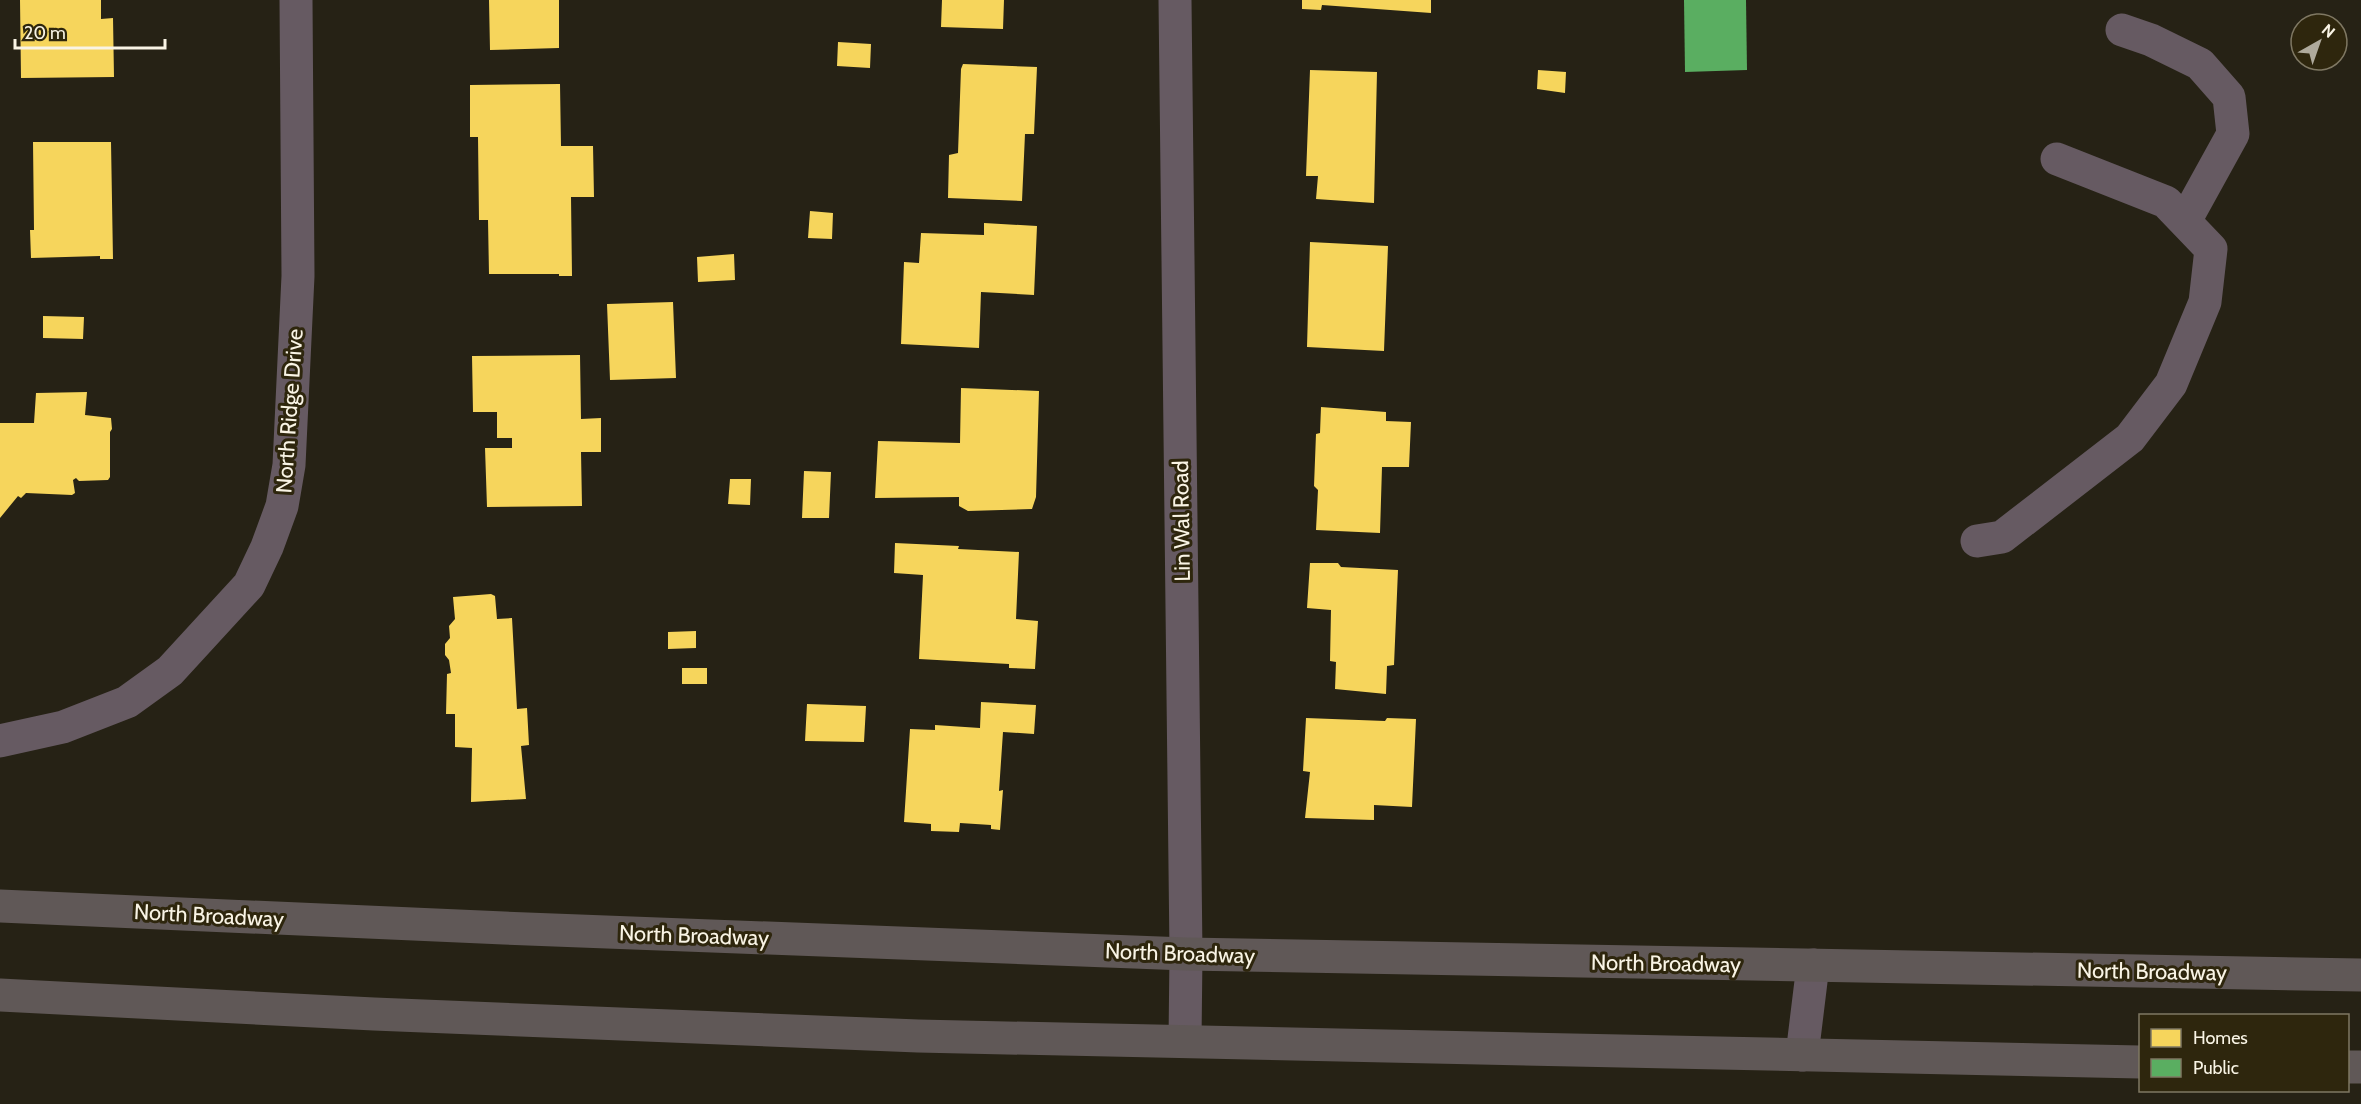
<svg xmlns="http://www.w3.org/2000/svg" width="2361" height="1104" font-family="Cabin,sans-serif">
  <style>
    .homes { fill: #f6d55c }
    .public { fill: #5aae61 }
    .lines { fill: none; stroke-linecap: round; stroke-linejoin: round }
    .minor { stroke: #665a62; stroke-width: 33 }
    .highway { stroke: #605857; stroke-width: 33 }
    .labels { text-anchor: middle; stroke-width: 6; stroke-linejoin: round; paint-order: stroke }
    .street-label { font-size: 22px; fill: #f9f4e5; stroke: #2e260d }
  </style>
  <rect width="100%" height="100%" fill="#262215"/>
  <path class="homes" d="M20,0h81v19l12,-1 1,59 -93,1z
    M489,0h70v48l-69,2z
    M942,0h62l-1,29 -62,-2z
    M1302,0h129v13l-109,-8 -1,5 -19,-1z
    M838,42l33,2 -1,24 -33,-2z
    M963,64l74,3 -3,67h-9l-3,67 -74,-3 1,-43 9,-2 3,-84z
    M1310,70l67,2 -3,131 -58,-4 2,-23h-12z
    M1538,70l28,2 -1,21 -28,-4z
    M560,84l1,62h32l1,51h-23l1,79h-13v-2h-70l-1,-54h-9l-1,-83h-8v-52z
    M33,142h78l2,117h-13v-3l-69,2 -1,-28h4z
    M810,211l23,2 -1,26 -24,-1z
    M984,223l53,3 -3,69 -53,-3 -2,56 -78,-4 3,-82 15,1 2,-30 63,2z
    M1310,242l78,4 -4,105 -77,-4z
    M734,254l1,26 -37,2 -1,-25z
    M673,302l3,76 -66,2 -3,-76z
    M43,316l41,1 -1,22 -40,-1z
    M580,355l1,64 20,-1v34h-20l1,54 -95,1 -2,-59h27v-10h-15v-26h-24l-1,-56z
    M961,388l78,3 -3,106 -4,12 -64,2 -9,-5v-9l-84,1 3,-57 82,2z
    M87,392l-2,23 26,3 1,11 -2,3v45l-2,3 -29,1 -3,-3 -3,2 2,13 -3,2 -46,-2 -5,5 -3,-2 -18,22v-95h34l2,-30z
    M1321,407l65,5v9l25,1 -2,45h-27l-2,66 -64,-3 2,-40 -4,-4 2,-52 4,-1z
    M804,471l27,1 -2,46h-27z
    M730,479h21l-1,26 -22,-1z
    M895,543l64,3 -1,3 61,3 -3,67 22,2 -3,48 -26,-1v-4l-90,-5 4,-84 -29,-2z
    M1310,563h28l3,4 57,3 -4,95 -7,1 -1,28 -51,-5 1,-27 -6,-1 1,-51 -24,-2z
    M491,594l4,2 2,23 15,-1 5,91 10,-1 2,37 -8,1 5,53 -55,3 1,-54 -17,-1v-33h-9l1,-40 4,-1 -2,-13 -4,-5v-11l5,-6 -1,-12 6,-7 -2,-22z
    M696,631v17l-28,1v-17z
    M682,668h25v16h-25z
    M981,702l55,3 -2,29 -31,-2 -4,59 4,-1 -3,40 -9,-1v-4l-31,-2 -1,9 -28,-1v-7l-27,-2 6,-93 25,1v-5l45,3z
    M807,704l59,2 -2,36 -59,-1z
    M1306,718l79,3 2,-3 29,1 -4,88 -38,-2v15l-69,-2 5,-46 -7,-1z"/>
  <path class="public" d="M1684,0h62l1,70 -62,2z"/>
  <g class="lines">
    <path class="minor" d="M1175,0l11,954 -1,87
      M2122,30l29,10 49,24 29,33 4,37 -48,87
      M1977,541l25,-4 128,-99 41,-54 34,-82 6,-53 -45,-47 -109,-43
      M0,741l63,-14 64,-25 43,-31 79,-86 18,-38 15,-41 7,-41 9,-189 -2,-276
      M1802,1055l11,-90"/>
    <path class="highway" d="M0,906l504,22 682,26 1175,21
      M0,995l374,19 544,22 1222,26
      M2348,1067h13"/>
  </g>
  <g class="labels">
    <g class="street-label">
      <text transform="translate(289 411) rotate(-86)" y="8">North Ridge Drive</text>
      <text transform="translate(1181 521) rotate(-91)" y="8">Lin Wal Road</text>
      <text transform="translate(209 915) rotate(3)" y="8">North Broadway</text>
      <text transform="translate(694 935) rotate(2)" y="8">North Broadway</text>
      <text transform="translate(1180 953) rotate(2)" y="8">North Broadway</text>
      <text transform="translate(1666 963) rotate(1)" y="8">North Broadway</text>
      <text transform="translate(2152 971) rotate(1)" y="8">North Broadway</text>
    </g>
  </g>
  <rect x="2139" y="1014" width="210" height="78" fill="#2e260d" stroke="#7f7863" stroke-width="1.5"/>
  <rect x="2151" y="1029" width="30" height="18" fill="#f6d55c" stroke="#7f7863" stroke-width="1.5"/>
  <text x="2193" y="1044" font-size="18" fill="#f9f4e5">Homes</text>
  <rect x="2151" y="1059" width="30" height="18" fill="#5aae61" stroke="#7f7863" stroke-width="1.5"/>
  <text x="2193" y="1074" font-size="18" fill="#f9f4e5">Public</text>
  <g transform="translate(2319 42) rotate(40)"><circle r="28" fill="#2e260d" stroke="#7f7863" stroke-width="1.5"/>
  <path d="M0-4.5L10 22L0 15L-10 22Z" fill="#afaa9c"/>
  <text y="-9" font-size="16" font-weight="bold" text-anchor="middle" fill="#f9f4e5">N</text>
  </g>
  <path d="M15 39v9h150v-9" fill="none" stroke="#f9f4e5" stroke-width="3"/>
  <text x="24" y="39" font-size="18" fill="#f9f4e5" stroke="#2e260d" stroke-width="4.5" paint-order="stroke">20 m</text>
</svg>
